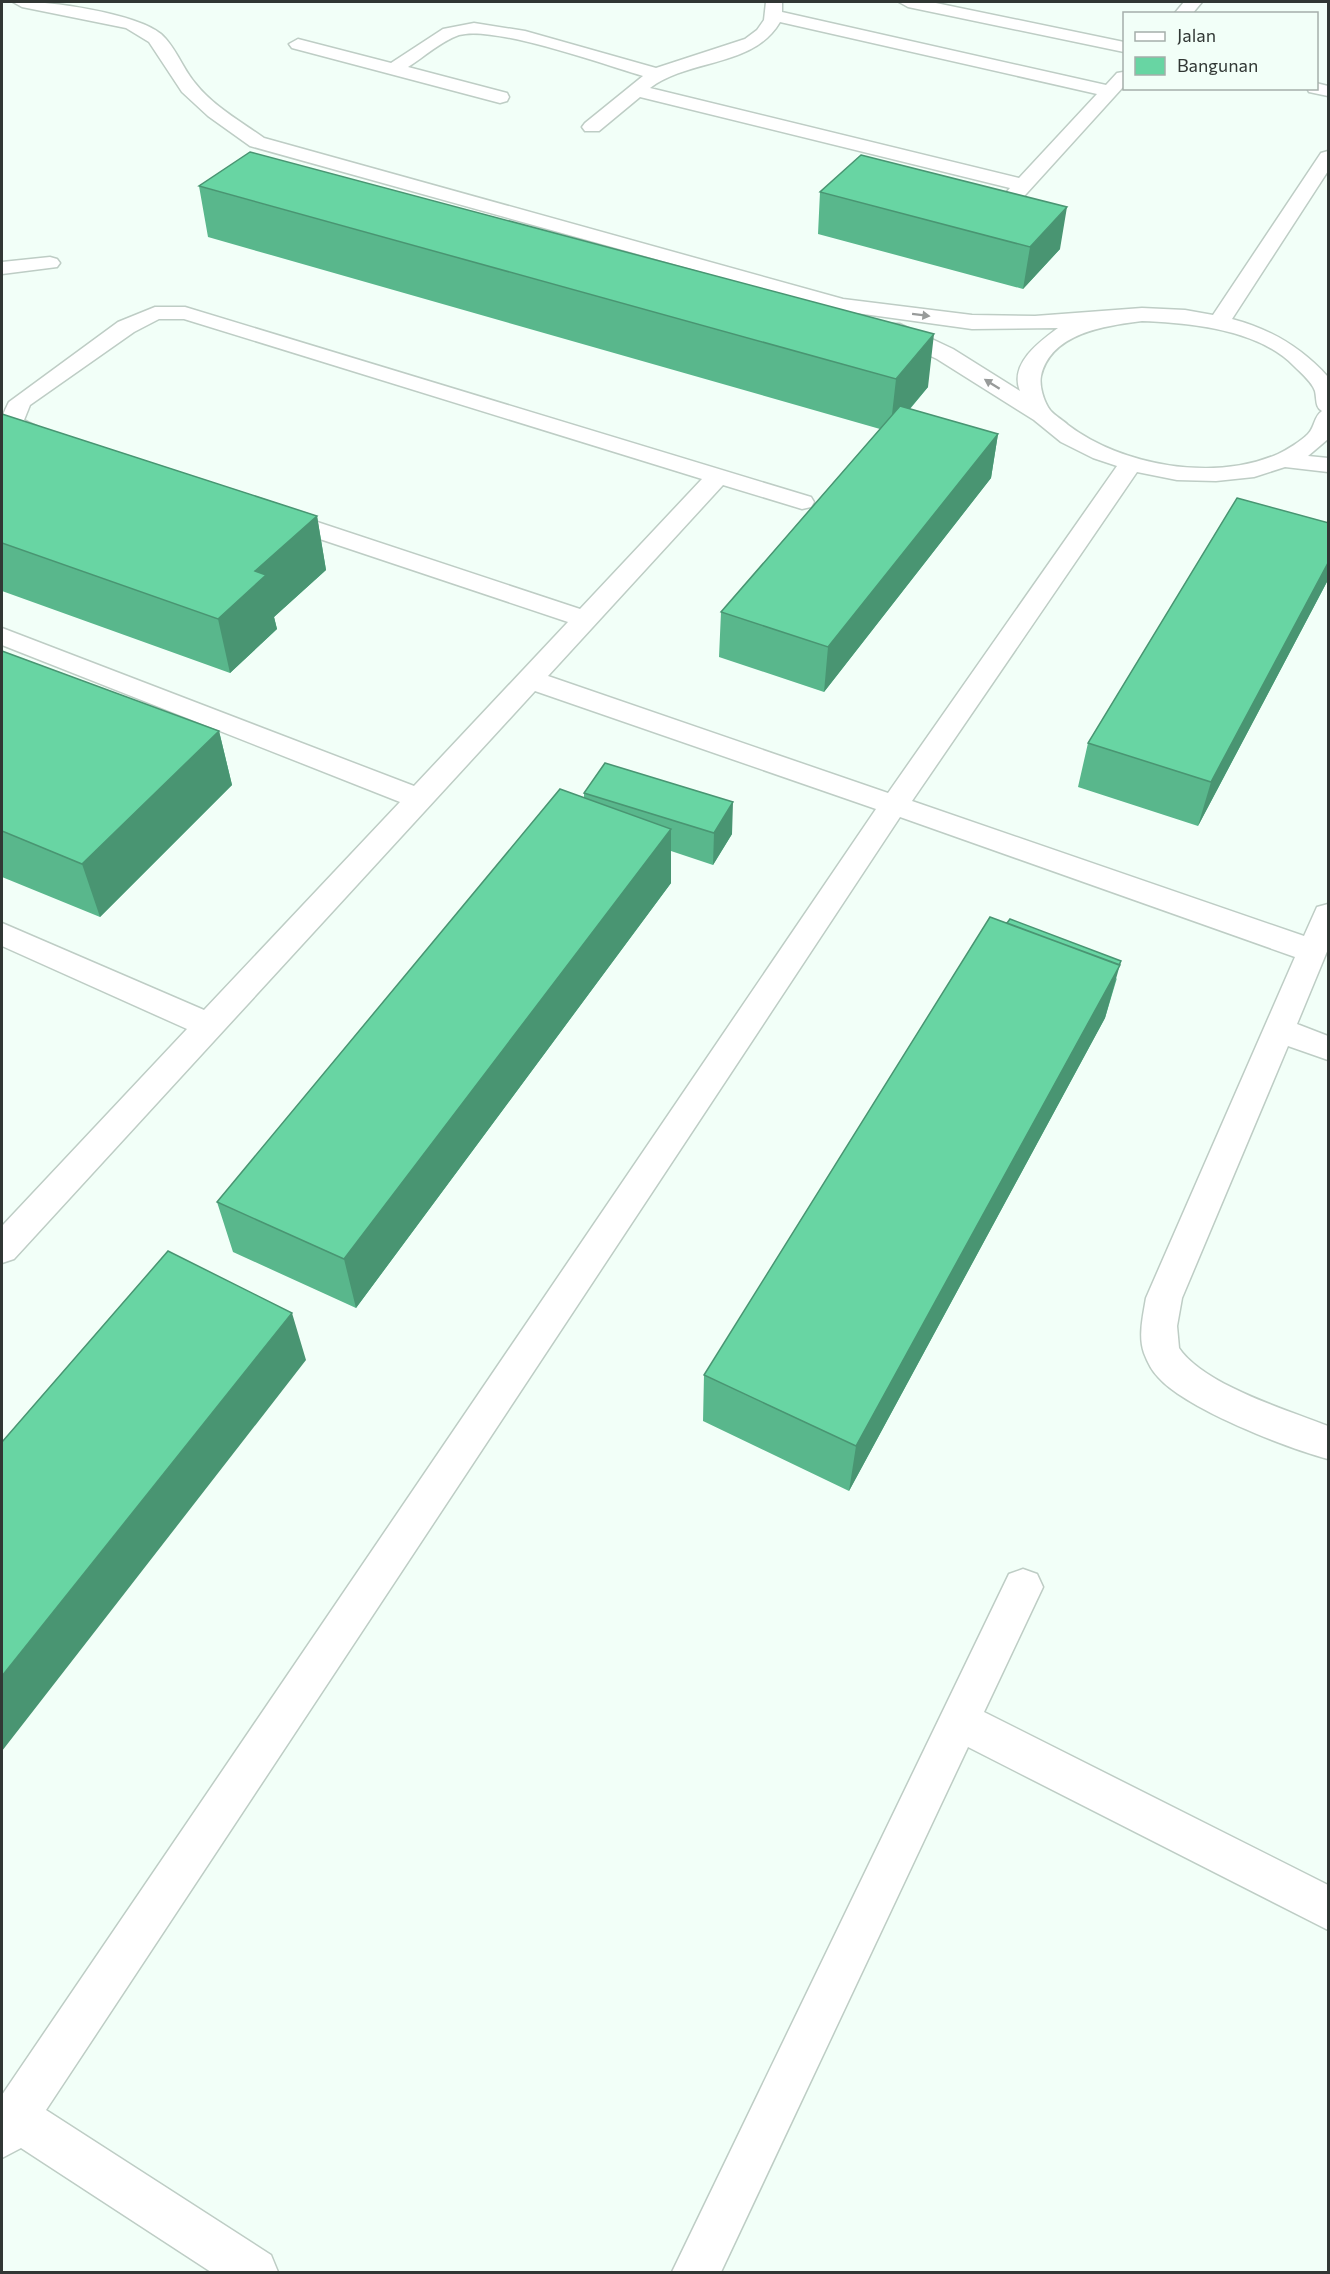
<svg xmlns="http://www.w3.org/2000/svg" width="1330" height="2274" font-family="Commissioner,sans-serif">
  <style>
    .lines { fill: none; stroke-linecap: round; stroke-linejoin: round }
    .minor-casing { stroke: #becdc5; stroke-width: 3 }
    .minor { fill: #fff; fill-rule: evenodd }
    .wall { fill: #59b78c }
    .shaded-wall { fill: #499572 }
    .building { fill: #68d5a3; stroke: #499572; stroke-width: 1.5 }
    .oneway { fill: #989b9a }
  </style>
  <rect width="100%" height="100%" fill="#f2fff8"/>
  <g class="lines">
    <g class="minor-casing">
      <path id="minor" d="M13,2c32,-2 123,11 148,32 14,12 22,35 34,49 18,23 45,38 69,55l579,161 129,16 63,1 107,-8 43,2 28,5 108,-162 7,-2v20l-96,148c38,10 69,28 96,58v62l-20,17 20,2v14l-43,-5 -31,10 -38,4 -39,-1 -40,-8 -225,329 392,135 13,-29 11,-3v45l-31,75 31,12v24l-40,-14 -106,252 -5,28 2,22c25,37 108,62 149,78v33c-41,-11 -142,-50 -170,-82 -6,-6 -11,-16 -14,-24 -6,-17 -1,-37 2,-55l149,-341 -395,-140 -854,1293 225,145 7,17h-67l-190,-124 -19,10v-63l874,-1286 -341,-118 -521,568 -12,4v-37l185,-197 -185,-83v-23l202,87 196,-208 -398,-157v-17l412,158 154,-164 -299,-100 -3,-5 3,-5 9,-2 9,2 293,97 122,-130 -518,-160h-25l-25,13 -104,73 -6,15c10,6 28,11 35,20l-4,5c-13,3 -45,-7 -53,-20 -2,-6 4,-17 7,-23l109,-80 37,-15h30l626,190 3,5 -3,5 -9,2 -79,-24 -175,191 340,117 229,-327 -24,-8 -32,-16 -27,-22 -97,-61 -53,-25 -3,-5 3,-5h16l53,25 67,42c-11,-27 19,-49 38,-63l-86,1 -130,-18 -592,-165 -42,-30 -26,-24 -33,-50 -23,-14 -104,-21zM1142,321c48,2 116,8 152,45 7,7 18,16 21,25 2,9 0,16 7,20 -8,5 -7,16 -14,23 -7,7 -21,16 -30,20 -64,28 -156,12 -210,-29 -5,-5 -13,-9 -18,-15 -6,-8 -11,-24 -9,-34 10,-43 63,-50 101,-55z
        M766,2h16v10l324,73 11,-12 6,-1 1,14 -107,118h-14l-3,-4 10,-12 -370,-91 -41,34h-14l-3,-4 3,-4 58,-47c-38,-11 -149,-51 -184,-41 -18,6 -35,22 -51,32l99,26 2,4 -2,4 -7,2 -208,-55 -3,-4 9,-5 93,24 52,-34 31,-6 51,8 131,37 89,-29 12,-9 7,-10zM780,22l317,72 -78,84 -369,-90c40,-30 103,-20 130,-66z
        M899,2h32l193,40v10l-216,-45z
        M1184,2h18l-10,12h-18z
        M1316,83l12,3v10l-19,-4 -2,-4h9z
        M50,257l7,2 3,4 -3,4 -55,7v-12z
        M1023,1569l14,5 6,13 -59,125 344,173v45l-360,-183 -247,525h-49l337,-698z"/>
    </g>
    <use href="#minor" class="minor"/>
  </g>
  <path class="wall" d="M199,186l729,201 -18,22 88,25 -7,44 -167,214 -105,-35 2,-45 159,-183 -672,-192z
    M820,192l240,57 -37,40 -205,-55z
    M2,414l315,102 9,54 -52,47 3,12 -47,44 -228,-82z
    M1329,523v55l-131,248 -120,-39 10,-44z
    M2,651l217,80 13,54 -132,132 -98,-40z
    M584,793l148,41 -19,31 -42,-14v32l-315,425 -123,-56 -16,-50 367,-404z
    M1117,978l-12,40 -256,473 -146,-70 1,-46z"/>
  <path class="shaded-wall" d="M1067,207l-7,42 -37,40 7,-42z
    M934,334l-6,53 -38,45 6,-53z
    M998,434l-7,44 -167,214 4,-45z
    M317,516l9,54 -52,47 3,12 -47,44 -12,-54 37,-48z
    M1329,561v17l-131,248 13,-44z
    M219,731l13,54 -132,132 -18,-53z
    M733,802l-1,32 -19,31 1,-32z
    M671,829v54l-315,425 -12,-49z
    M1121,961l-16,57 -256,473 7,-45z
    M292,1313l14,47 -304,391v-75z"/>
  <path class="building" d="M250,152l684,182 -38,45 -697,-193z
    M861,155l206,52 -37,40 -210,-55z
    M900,406l98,28 -170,213 -107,-35z
    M2,414l315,102 -62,55 11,4 -48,44 -216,-76z
    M1237,498l92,25v38l-118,221 -123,-39z
    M2,651l217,80 -137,133 -80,-33z
    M605,763l128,39 -19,31 -130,-40z
    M560,789l111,40 -327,430 -127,-57z
    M990,917l130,48 -264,481 -152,-71z
    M1010,919l111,42 -2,4 -112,-42z
    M168,1251l124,62 -290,363v-234z"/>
  <defs><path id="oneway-solid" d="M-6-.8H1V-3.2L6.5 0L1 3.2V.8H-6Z" transform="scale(1.5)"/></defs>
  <g class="oneway">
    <use href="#oneway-solid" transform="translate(921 315) rotate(7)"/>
    <use href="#oneway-solid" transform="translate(992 384) rotate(-148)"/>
  </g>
  <rect width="1330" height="2274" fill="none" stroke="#313734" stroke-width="6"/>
  <rect x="1123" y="12" width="195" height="78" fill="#f2fff8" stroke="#a5afaa" stroke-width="1.5"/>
  <rect x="1135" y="32" width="30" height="9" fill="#ffffff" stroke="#a5afaa" stroke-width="1.5"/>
  <text x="1177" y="42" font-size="18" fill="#313734">Jalan</text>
  <rect x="1135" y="57" width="30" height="18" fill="#68d5a3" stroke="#a5afaa" stroke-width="1.5"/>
  <text x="1177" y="72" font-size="18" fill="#313734">Bangunan</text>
</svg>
